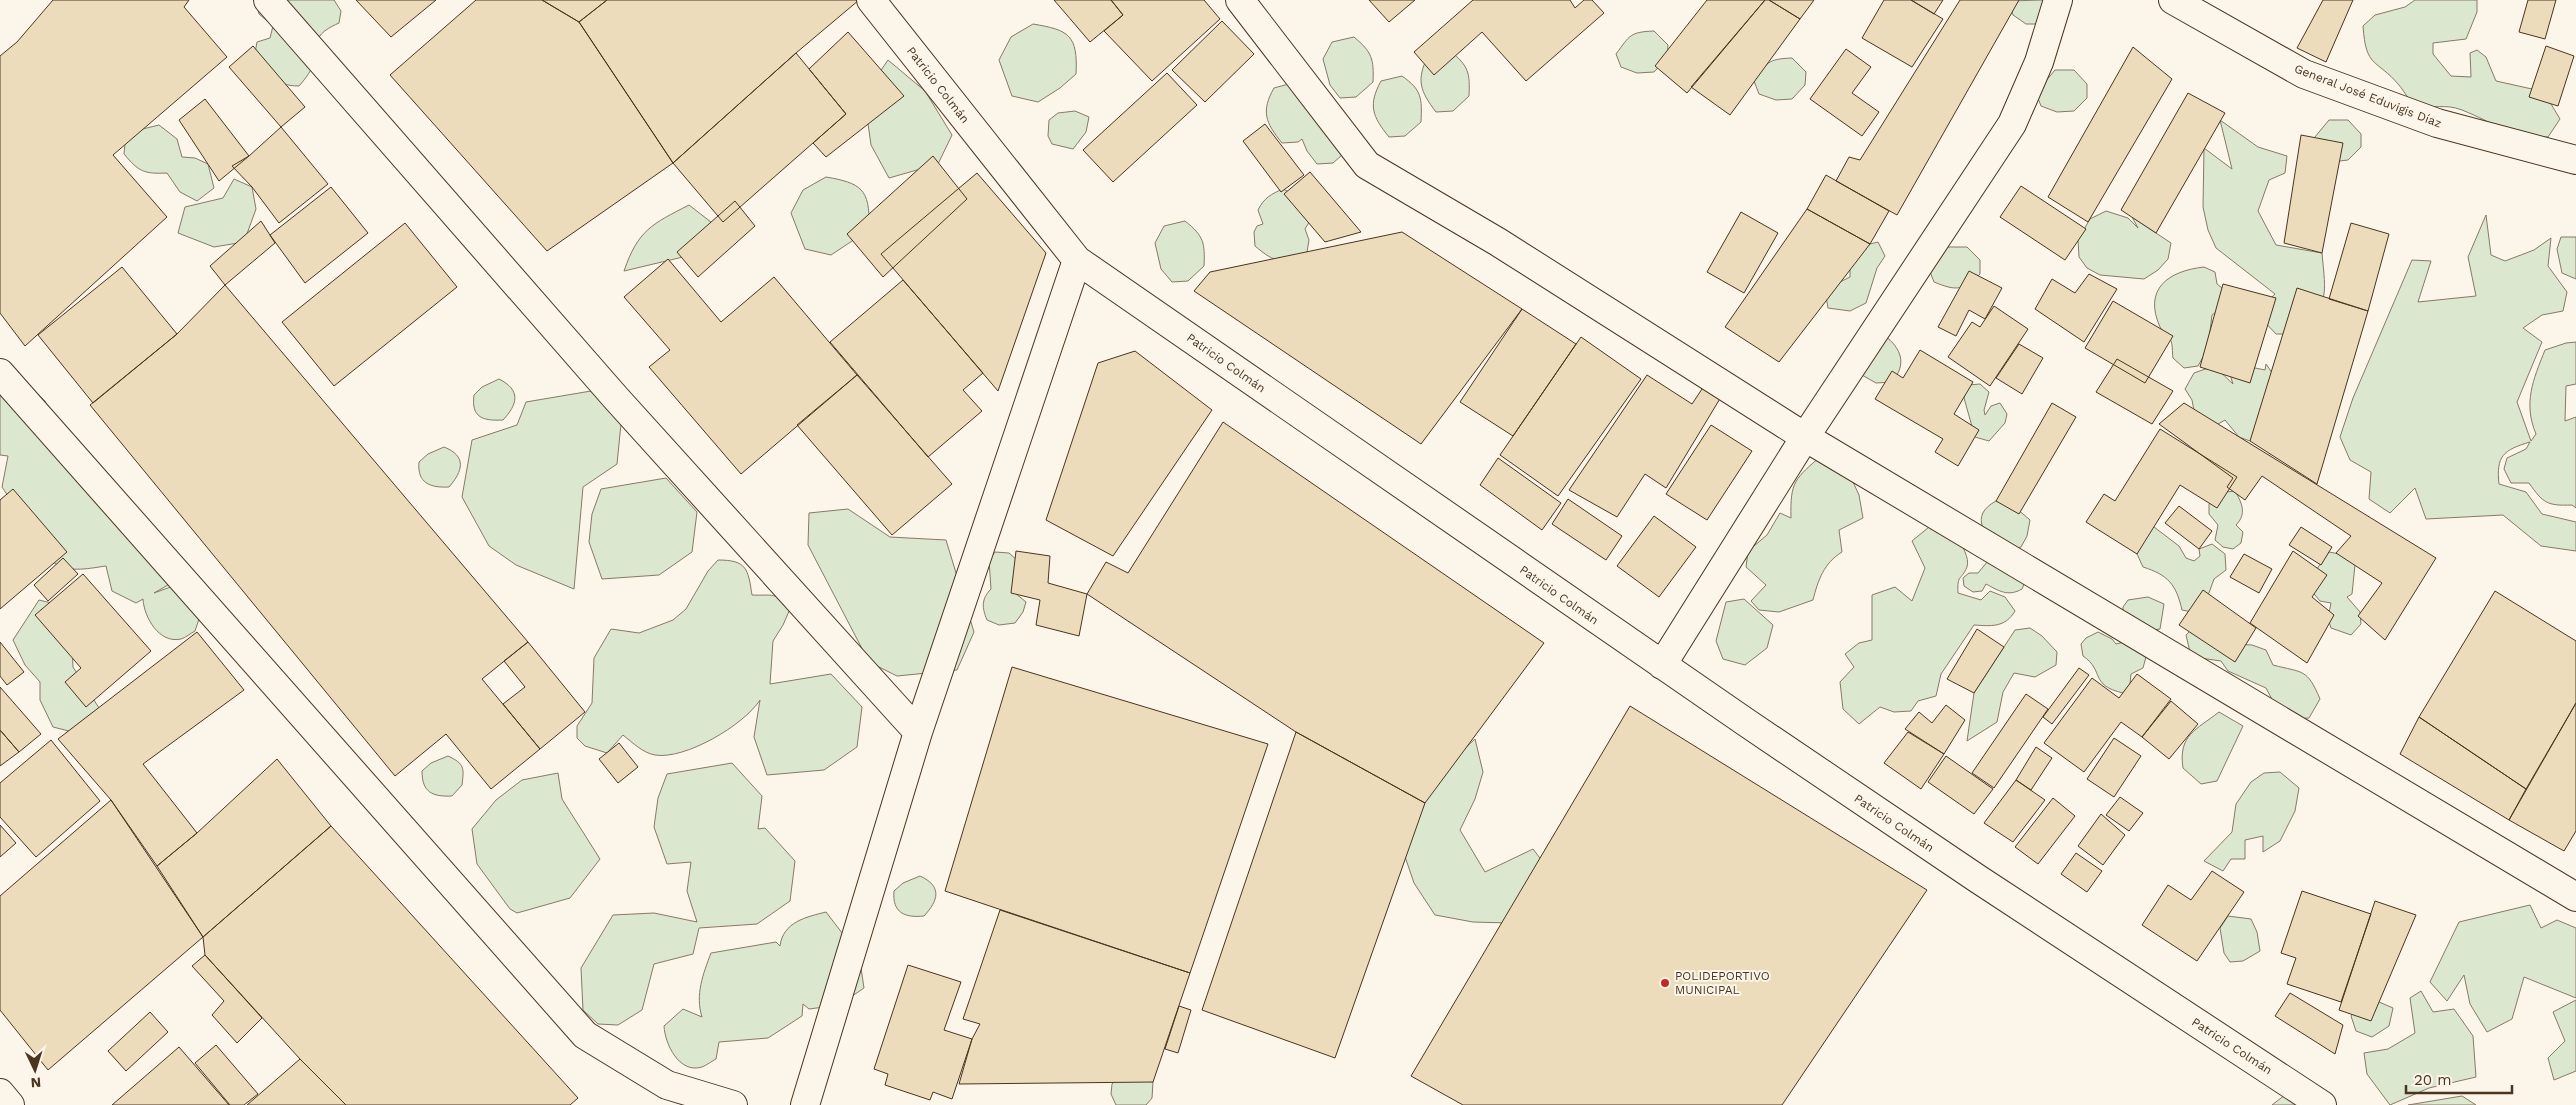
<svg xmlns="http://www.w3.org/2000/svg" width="2576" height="1105" font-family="'Work Sans',sans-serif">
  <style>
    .green { fill: #dce7d0; stroke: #887966 }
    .building { fill: #ecdcbc; stroke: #4a3520 }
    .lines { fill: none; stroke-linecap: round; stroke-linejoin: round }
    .minor-casing { stroke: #4a3520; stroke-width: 30 }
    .minor { stroke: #fbf6e9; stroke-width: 28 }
    .poi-dot { fill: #c62828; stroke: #fbf6e9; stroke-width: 2 }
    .labels { text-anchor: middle; stroke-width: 4; stroke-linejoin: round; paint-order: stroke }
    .street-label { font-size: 12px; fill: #4a3520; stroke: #fbf6e9 }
    .poi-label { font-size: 12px; fill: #4a3520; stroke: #fbf6e9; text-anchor: start }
  </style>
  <rect width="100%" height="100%" fill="#fbf6e9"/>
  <path class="green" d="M255,0h79l7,11 -2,12c-9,4 -21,10 -23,21 -1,5 1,10 -1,16 -3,10 -9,18 -16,26 -26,0 -31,-14 -44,-33l2,-11 13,-4 3,-12 -14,-12z
    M2042,0l5,13 -5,11h-16l-13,-9 -4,-14z
    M2415,0h62v12l-11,27 -33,4v11l18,22 20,1 -1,-24 7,-3 9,7 10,24 36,8 19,15 9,15 -12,18c-40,0 -51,-13 -86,-27 -18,-7 -28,0 -45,-6 -9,-3 -12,-12 -18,-19 -23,-27 -33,-16 -36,-59l12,-11 30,-8z
    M1033,24c36,6 45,11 43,50l-16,14 -22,14 -26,-6 -13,-36 12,-23z
    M1654,31l14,14 -1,13 -13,14 -17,1 -16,-6 -5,-13c14,-19 14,-22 38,-23z
    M1354,37c18,15 20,22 19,45l-17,15 -16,1 -10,-13 -7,-26 9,-17z
    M1450,51c19,15 20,22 19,45l-16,15 -17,1c-16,-21 -20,-32 -8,-56z
    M1792,58l14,14 -1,13 -13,14 -16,1 -17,-6 -5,-13c13,-19 14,-22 38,-23z
    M888,60l37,31 27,44 -14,29 -49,14 -18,-33 -7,-50z
    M2055,70h19l13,14v14l-13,13 -17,1 -16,-6 -5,-13z
    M1402,76c20,14 20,22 19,46l-16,14 -16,1c-17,-21 -21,-32 -8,-56z
    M1296,82l54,66 -17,15 -16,1 -10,-13 -5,-12 -4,3 -16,1c-17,-21 -21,-32 -8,-55z
    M1075,111l14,6 -3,15 -13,17 -21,-5 -4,-8 1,-16 9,-7z
    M2220,120l38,27 29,9 -2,17 -16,7 -11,31 18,34 46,8c4,45 7,45 -22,81h-24l-14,-15 5,-17 8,-8 -59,-46 -8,-18 -5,-23 1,-59 28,21z
    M2329,120h19l13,14v13l-13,13 -17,2 -21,-19z
    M159,125l18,14 5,18 13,1 13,6 6,24 -17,13 -17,-9 -13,-19c-23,1 -28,-1 -43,-19l2,-21z
    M826,177c35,6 44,12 43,49l-17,15 -21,14 -26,-6 -14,-36 12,-23z
    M234,179l18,8 4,22 -12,33 -30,5 -36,-14 7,-26 38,-9z
    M1283,189l16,8 12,22 -6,10 4,11 -2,12c-23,14 -32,11 -52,-6l-1,-14 3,-6 6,-2 -5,-14c6,-12 13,-16 25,-21z
    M689,205l27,21 -29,30 -63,15c14,-41 28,-47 65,-66z
    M2106,211l22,7 10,10 -6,-11 39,26 -3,16 -10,11 -14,9 -44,-4 -13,-7 -8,-11 -1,-17 12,-21z
    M2486,215l5,40 14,6 29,-11 17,-12 -3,28 19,26 -4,19 -21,4 -19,13 19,14 -25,60 14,39 5,-7c-13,-31 -3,-54 9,-84l21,-7 10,-1v42l-10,2 -1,35 11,-4v91l-4,-3c-25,1 -29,-2 -43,-22h-18l-7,-14 3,-11 19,-9 4,-7c-27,8 -34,14 -31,42l27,8 16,22 34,8v29l-35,-5 -38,-31 -77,4 -11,-31 -25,25 -21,-14 2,-27 -21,-12 -10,-23 13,-39 59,-138 19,1 -13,41 58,-6 -8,-39z
    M1185,221c19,15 20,22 19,45l-16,15 -16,1 -11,-13 -6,-26 9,-17z
    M2561,237h15v42l-14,-6 -5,-24z
    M1878,242l7,14 -8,12 -11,35 -16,8 -22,-3 -2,-12 8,-11 16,-8v-20l20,-13z
    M1948,247h19l13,13v14c-17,17 -24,17 -46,8l-5,-13z
    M2204,267l11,5 2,12 11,9 -1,11 -15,11 -4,33 -10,18 -14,2 -11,-10c-1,-6 0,-15 -3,-19 -2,-5 -8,-7 -10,-12 -17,-38 8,-56 44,-60z
    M1884,335c18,14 23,29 8,47l-16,1 -14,-8z
    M0,359l45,42 12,26 113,138 -2,20 -14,8 22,-8 23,34 -4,12c-4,2 -10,7 -14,8 -22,5 -37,-22 -38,-40l-7,4 -24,-12 -6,-25c-15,2 -36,7 -50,-2 -17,-10 -41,-59 -54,-77l6,-31 -8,-1z
    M2226,362l39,8 1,-6 13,19 -4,16 -15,9 5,20 -15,13 -11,-4 -14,-17 -12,7 -18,-11 -3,-16 -7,-11 9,-16 20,-7 19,18z
    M499,379c22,11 19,25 4,41 -20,1 -32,-2 -29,-25l8,-8z
    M1980,384l9,8 -5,18 1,5 6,-9 9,-3 7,11 -2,9 -16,18 -14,-4 -11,-39 4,-13z
    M591,391l30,33 -4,40 -34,23 -9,102 -58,-24 -27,-19 -27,-49 10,-57 45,-15 9,-23z
    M444,447c23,9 19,24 5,40 -19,1 -32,-4 -30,-25l9,-8z
    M1822,455l26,16 11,24 4,23 -24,12 3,22c-18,11 -24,28 -29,48l-34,12 -20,-2 -8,-9 15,-16 -20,-18 2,-16 19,-16 13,-22 11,5c-1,-37 4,-39 31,-63z
    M666,478l31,34 -5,40 -33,23 -57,4 -13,-37 3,-28 9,-25z
    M2235,491c7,12 12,23 1,34l7,7 -2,11 -8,6 -10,-2 -8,-7 3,-15 -9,-11v-10l9,-11z
    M1996,501l20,7 14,12 -3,16 -6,11 -21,6c-14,-17 -32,-37 -4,-52z
    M848,509l42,28 56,3 28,92 -17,38 -60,6 -28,-14 -61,-117 1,-32z
    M1929,527l30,10c2,9 11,20 8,30 -6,14 -10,7 -9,26l23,7 9,-9 15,6 10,14c-10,17 -24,15 -41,14l-33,49 -5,22 -18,5 -7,10 -17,1 -14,-5 -21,17 -16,-15 -3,-27 14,-15 -9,-13 14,-11 13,-3v-45l23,-8 17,14 13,-33 -13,-27z
    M2154,527l25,19 7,12 8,3 6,-5 -1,-7 13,-5 13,10 1,16 -12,9 -5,14 -17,19 -10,-2c-6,-26 -14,-35 -39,-43l-6,-13 3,-21z
    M995,552l14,1 8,7 -2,33 11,9 -3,10 -8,11 -16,2 -12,-5c-5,-12 -6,-21 4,-31l-2,-29z
    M2329,552l16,3 10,10 -3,29 -5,3 13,15 1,12 -10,11 -20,-7 -3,-10 3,-15 -11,-2 -10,-12 1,-12z
    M718,560c29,0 30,9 34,35 21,1 23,-4 38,14l-7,16 -10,16 -3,43 61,-10 31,33 -5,40 -33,23 -57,5 -13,-38 6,-37c-16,25 -75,60 -105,55 -12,-2 -22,-12 -32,-20l-16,18 -22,-7 -8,-8v-12l15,-23 2,-45 17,-29 28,4 34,-13 13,-11 22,-38z
    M1988,561l39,16 -5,12c-14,8 -23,2 -36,-5l-4,7 -9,1 -9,-6 -1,-8 6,-5h9z
    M2148,597l16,7 -4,25 -17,3 -20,-16v-9l5,-7z
    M1744,599l29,26 -6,23 -22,17 -22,-6 -7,-18 10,-39z
    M39,600l21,5 12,43 1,19 26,41 -30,23 -16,-4 -13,-27v-18l-15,-17 -12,-25z
    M2030,628l12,8 15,16 -1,13 -21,12 -21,-4 -11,19 -6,30 -30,19 7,-48 41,-63z
    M2191,630l40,14 21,1 14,5 7,15c30,8 34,3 47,34l-11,19 -17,1 -17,-14 -9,-17 -38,-17 -7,-10 -21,-3 -10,-6 -4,-17z
    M2098,632l14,7 4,5 12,-3 19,12 -4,15 -12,6 -1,10 -7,9c-34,-8 -18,-22 -40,-37l-2,-12 5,-6z
    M2219,712l24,14 -26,55 -16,3 -18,-16c-5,-33 13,-38 36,-56z
    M1475,739l8,33 -8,27 -15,31 25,42 48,-23 13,17 -37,57 -36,-1 -38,-7 -21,-32 -15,-44 14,-43z
    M448,756c17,8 16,12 14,29l-10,11c-20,1 -30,-4 -30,-25l9,-8z
    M732,763l30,33 -4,33 7,-1 30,33 -5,40 -33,23 -58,4 -6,26 -39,10 -12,46 -24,15 -20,-1 -15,-14 -2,-42 32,-53 41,-2 43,9 -10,-31 4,-29 -24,2 -13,-37 4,-29 9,-24z
    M2280,772l19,16 -4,23 -15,30 -17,11v-16l-18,4v19h-14l-8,12 -19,-10 28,-29 4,-28 15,-22 13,-9z
    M558,773l4,26 38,60 -30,39 -53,15 -7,-4 -33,-45 -5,-35 24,-29 26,-20z
    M920,876c22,10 19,24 4,40 -19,2 -32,-3 -30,-25l9,-8z
    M2530,905l11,23 16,-8 19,8v70l-52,-21 -12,42 -25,13 -17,-28 -6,-29 -17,26 -17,-19 29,-60z
    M826,912l33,43 5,33 -25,17 -30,4 -6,-5 -1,12 -34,22 -49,4 -3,17c-4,2 -9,6 -14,8 -23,7 -37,-23 -38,-41l19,-17 19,8c-7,-22 1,-43 9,-64l65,-11 4,4c3,-24 26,-29 46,-34z
    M2228,916l23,3 6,13 3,19 -17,10 -13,1 -6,-9 -4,-25z
    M2421,991l12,21 21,-3 19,27 3,41 -47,11 -39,17 -23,-31 -3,-21 24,-4 27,-16 -5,-35z
    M2576,1000v71l-22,9 -6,-22 17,-17 -12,-29z
    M2379,1002l14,6 -4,18 -17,11 -16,-6 -5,-15 7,-11z
    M1120,1076l33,6 -1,16 -6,7h-30l-5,-11 1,-10z
    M2290,1091l21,14h-39z
    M2462,1096l14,9h-68z"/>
  <path class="building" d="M53,0h136l-5,7 43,50 -114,98 54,62 -142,129 -25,-33v-257l17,-14z
    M356,0h80l-45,37z
    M476,0h66l37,22 94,141 -126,88 -157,-176z
    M542,0h65l-28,22z
    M607,0h252l-63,53 -123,110 -94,-141z
    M1054,0h57l12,15 -33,27z
    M1111,0h93l16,19 -68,62 -48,-50 19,-16z
    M1369,0h46l-26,22z
    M1473,0h97l5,8 9,-8h8l12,13 -78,68 -44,-49 -48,43 -20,-23z
    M1707,0h58l-78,93 -32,-27z
    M1765,0h4l31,19 -70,96 -39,-28z
    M1769,0h45l-14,19z
    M1884,0h27l32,19 -31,48 -50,-29z
    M1911,0h32l-9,14z
    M1960,0h59l-122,215 -61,-34 13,-24 11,3z
    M2323,0h30l-27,62 -29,-14z
    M2528,0h28l-11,39 -26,-7z
    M1222,21l32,33 -49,48 -33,-32z
    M848,32l56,64 -78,61 -13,-14 33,-29 -37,-45z
    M253,46l52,61 -24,20 -52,-60z
    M2546,46l28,10 -16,50 -29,-9z
    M2133,47l39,32 -84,143 -40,-25z
    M1846,49l25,18 -19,26 27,19 -17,24 -52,-37z
    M796,53l50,61 -123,108 -50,-59z
    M1167,73l30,32 -84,77 -30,-32z
    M2188,93l37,20 -69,120 -35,-23z
    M205,99l44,57 -30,25 -40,-61z
    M1265,124l39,51 -23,17 -38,-51z
    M281,127l47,57 -49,39 -27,-36 -20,-21 17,-10z
    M2301,135l42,8 -21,110 -38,-10z
    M933,156l34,43 -84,78 -36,-43z
    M1310,172l51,60 -36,10 -41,-48z
    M977,173l69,80 -48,138 -117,-137z
    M1826,175l63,36 -19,33 -63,-35z
    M2021,186l65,43 -21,31 -65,-43z
    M331,187l37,46 -63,50 -35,-48z
    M735,201l20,25 -57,51 -21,-25z
    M1807,209l63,35 -91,118 -54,-35z
    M1741,212l37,21 -34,60 -37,-21z
    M261,221l14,22 -50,42 -15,-19z
    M405,223l52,64 -123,99 -52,-64z
    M2351,223l38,11 -21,77 -39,-12z
    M1402,232l120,77 -101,135 -227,-153 16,-19z
    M668,259l53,63 53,-45 83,98 -116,99 -92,-107 21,-17 -46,-53z
    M122,267l55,67 -84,69 -55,-68z
    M1969,271l33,17 -17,31 -16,-9 -13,26 -18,-9z
    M2089,274l28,15 -33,53 -49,-33 17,-30 23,14z
    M903,280l80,93 -20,17 19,21 -54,46 -98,-115z
    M2223,284l53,14 -26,85 -50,-16z
    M225,285l303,357 -46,37 58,70 -49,40 -45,-55 -51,42 -305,-371 87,-71z
    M2297,288l71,23 -51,173 -67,-43z
    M2113,301l60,35 -28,47 -60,-35z
    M1994,306l34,23 -38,57 -42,-29 24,-35 8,5z
    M1522,309l54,35 -63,92 -53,-34z
    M1581,337l60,42 -83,117 -58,-41z
    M2019,344l24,14 -21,36 -26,-16z
    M1920,350l53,32 -19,32 25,16 -21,36 -23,-14 8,-13 -68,-40 17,-28 11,7z
    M1135,351l77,59 -99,146 -67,-36 52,-157z
    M2117,359l56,32 -21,33 -56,-32z
    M857,375l95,109 -60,51 -95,-110z
    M1647,375l45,29 12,-18 17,11 -55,91 -21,-14 -28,43 -48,-27z
    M2052,403l24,14 -57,97 -23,-13z
    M2184,403l252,155 -51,82 -27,-24 24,-33 -46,-30 15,-17 -89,-60 -17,24 -18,-13 6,-9 -74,-54z
    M1223,422l321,221 -119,160 -129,-71 -209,-138 19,-32 22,11z
    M1711,425l41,26 -45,69 -41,-26z
    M2160,429l77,48 -20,31 -37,-23 -43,69 -51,-32 18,-28 11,7z
    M1498,458l63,45 -19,27 -62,-45z
    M13,489l54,63 -67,57v-109z
    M1568,499l54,37 -16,24 -54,-36z
    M2179,506l33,25 -13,18 -34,-26z
    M1654,516l42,31 -37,50 -42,-31z
    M2301,527l31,20 -11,18 -32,-20z
    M1016,551l34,5 -2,27 39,11 -8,42 -43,-11 4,-25 -29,-7z
    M2293,551l34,24 -15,22 22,18 -27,48 -57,-40z
    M2244,554l28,15 -13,24 -29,-16z
    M63,558l15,16 -30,27 -14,-16z
    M83,574l68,77 -65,56 -21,-25 16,-14 -46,-53z
    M2203,590l53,38 -21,34 -56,-37z
    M2495,591l81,50v62l-50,86 -107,-72z
    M1977,629l27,18 -30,46 -27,-14z
    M197,632l47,58 -101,74 54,69 -40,33 -46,-66 -53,-61z
    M0,642l24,30 -17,13 -7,-9z
    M528,642l57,70 -45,37 -37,-45 22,-17 -21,-26z
    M1012,667l256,77 -78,229 -245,-82z
    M2079,668l10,7 -37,49 -9,-7z
    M2137,674l34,25 -29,38 -21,-15 -37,50 -40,-29 48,-65 27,20z
    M0,687l41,47 -22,18 -19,-22z
    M2026,694l22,15 -54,79 -22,-15z
    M2171,701l27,23 -29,35 -27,-22z
    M2576,703v128l-12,20 -55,-31z
    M1946,705l19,15 -21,34 -39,-25 14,-17 13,11z
    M1630,706l297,184 -145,215h-319l-52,-29z
    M2419,717l107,72 -17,31 -109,-66z
    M0,730l19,22 -19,14z
    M1296,732l129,71 -90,255 -133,-48z
    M1908,732l36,22 -23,35 -37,-26z
    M2114,738l27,18 -27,41 -27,-18z
    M51,740l49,61 -64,56 -36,-40v-34z
    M619,743l19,24 -20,16 -19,-24z
    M2036,747l16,11 -21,32 -15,-10z
    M1946,756l47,33 -19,25 -46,-32z
    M277,759l54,67 -128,111 -46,-71 40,-33z
    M2016,780l29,20 -32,42 -29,-19z
    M2120,797l23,16 -14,18 -23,-16z
    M2053,798l22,18 -37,48 -23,-17z
    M111,800l92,137 -155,133 -48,-60v-114z
    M2101,814l24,21 -22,30 -25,-19z
    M0,825l16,18 -16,14z
    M331,826l247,272 -8,7h-224l-46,-46 -95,-104 -2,-18z
    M2076,853l26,18 -15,21 -26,-18z
    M2212,871l32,21 -47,69 -55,-36 26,-40 23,15z
    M2302,891l69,23 -30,88 -54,-18 9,-26 -15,-5z
    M2375,901l41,14 -45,106 -32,-11z
    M1000,910l190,63 -37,109 -194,2 13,-45 8,-15 -17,-5z
    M205,955l57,63 -25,25 -25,-28 12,-14 -32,-35z
    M908,965l53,17 -17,48 28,9 -20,60 -19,-7 -3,8 -45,-15 3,-11 -14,-5z
    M2290,993l53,32 -8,29 -60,-38z
    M1179,1006l12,4 -13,43 -13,-4z
    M150,1012l18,20 -42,39 -18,-20z
    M216,1045l42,49 -14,11h-14l-35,-42z
    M179,1047l50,58h-117z
    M300,1059l46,46h-99z"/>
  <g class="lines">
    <g class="minor-casing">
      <path id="minor" d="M268,0l347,397 303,335
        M871,0l206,260 670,463 231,156 344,226
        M1240,0l127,165 131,77 307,195 771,460
        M2173,0l131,74 133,49 139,37
        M0,373l585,662 82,50 66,20
        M1662,665l143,-228 207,-313 27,-62 19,-62
        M0,1093l10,12
        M805,1105l113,-373 159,-472"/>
    </g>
    <use href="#minor" class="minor"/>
  </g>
  <circle class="poi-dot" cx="1665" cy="983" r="5"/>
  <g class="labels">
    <g class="street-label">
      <text transform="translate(938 85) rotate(52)" y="4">Patricio Colmán</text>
      <text transform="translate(2368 96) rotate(21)" y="4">General José Eduvigis Díaz</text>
      <text transform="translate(1226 363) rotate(35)" y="4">Patricio Colmán</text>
      <text transform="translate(1559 595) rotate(35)" y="4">Patricio Colmán</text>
      <text transform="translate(1894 823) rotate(34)" y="4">Patricio Colmán</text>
      <text transform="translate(2232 1046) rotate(33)" y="4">Patricio Colmán</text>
    </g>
    <g class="poi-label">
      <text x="1675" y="980">POLIDEPORTIVO<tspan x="1675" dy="14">MUNICIPAL</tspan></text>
    </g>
  </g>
  <g transform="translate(35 1070) rotate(176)" stroke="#fbf6e9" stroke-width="4" paint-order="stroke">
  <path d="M0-4L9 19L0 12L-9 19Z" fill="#4a3520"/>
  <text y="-8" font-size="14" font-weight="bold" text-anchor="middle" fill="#4a3520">N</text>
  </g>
  <path d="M2406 1085v8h106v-8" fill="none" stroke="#4a3520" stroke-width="2.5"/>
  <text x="2414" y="1085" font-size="15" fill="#4a3520" stroke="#fbf6e9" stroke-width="4" paint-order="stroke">20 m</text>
</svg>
